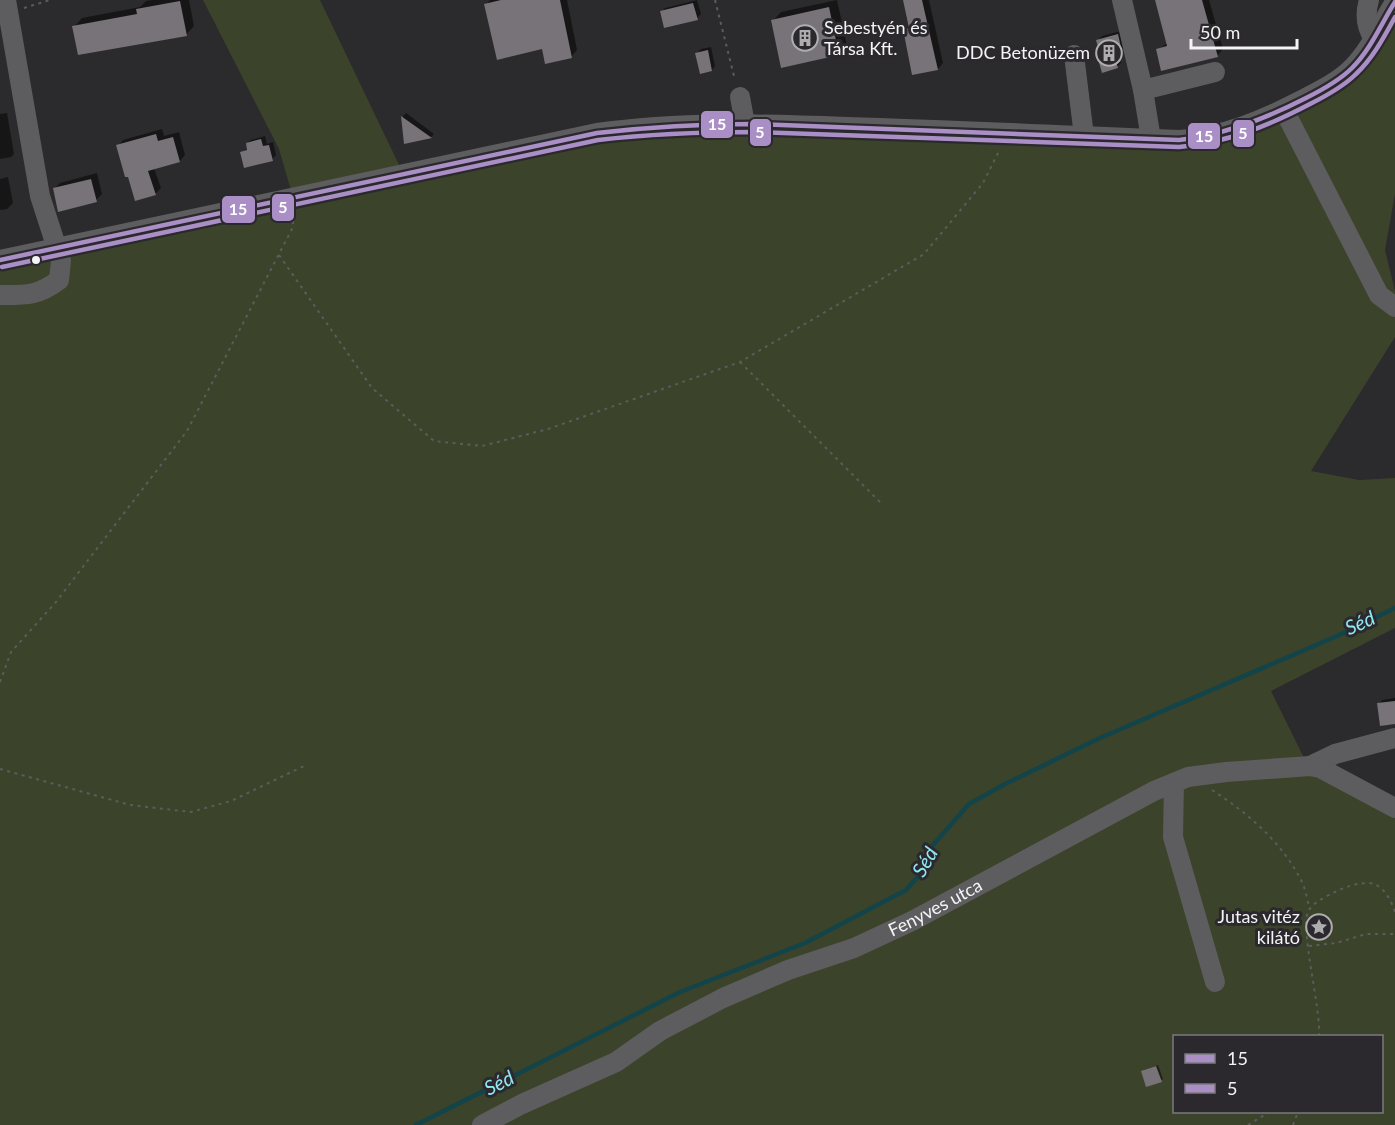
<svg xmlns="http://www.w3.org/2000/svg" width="1395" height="1125" font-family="Lato,sans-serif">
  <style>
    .green { fill: #3b432a; fill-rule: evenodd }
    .shadow { fill: #0007 }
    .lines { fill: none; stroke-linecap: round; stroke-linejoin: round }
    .stream { stroke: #13444a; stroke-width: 4.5 }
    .building { fill: #787279 }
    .path { stroke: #5c5b5d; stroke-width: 2; stroke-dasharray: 3 4.5; stroke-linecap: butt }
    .minor { stroke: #5d5c5e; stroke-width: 20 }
    .bus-1-casing { stroke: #2b292d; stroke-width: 9 }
    .bus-2-casing { stroke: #2b292d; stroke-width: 9 }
    .bus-1 { stroke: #aa8fc6; stroke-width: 4.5 }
    .bus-2 { stroke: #aa8fc6; stroke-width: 4.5 }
    .bus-dot { fill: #f4f3f6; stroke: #2b292d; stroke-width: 2 }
    .labels { text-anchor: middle; stroke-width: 6; stroke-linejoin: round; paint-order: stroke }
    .poi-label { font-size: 18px; fill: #f4f3f6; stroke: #2b292d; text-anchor: end }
    .street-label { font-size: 18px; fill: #f4f3f6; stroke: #2b292d }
    .water-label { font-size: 20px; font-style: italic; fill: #91e8f2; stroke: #2b292d }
    .line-badge { stroke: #2b292d; stroke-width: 2 }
    .badge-label { font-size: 16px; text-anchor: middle; font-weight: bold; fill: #fff }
  </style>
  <rect width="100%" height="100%" fill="#2b2a2c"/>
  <path class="green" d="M203,0h117l82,171 196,-43 555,10 85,-11 108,-61 49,-66v194l-10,56 10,41v46l-84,134 48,9 36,-2v150l-124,63 38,77 86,42v315h-1395v-867l292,-64 -13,-45zM1174,1036h208v76h-208z"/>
  <path class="shadow" d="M152,0h37l5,26 -8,9 -112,-8 8,-9 58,-11 6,-6z
    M490,0h77l10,50 -6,7 -28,-9 -57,-43z
    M697,0l4,14 -4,4 -36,-6 4,-4z
    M837,0l10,45 -9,9 -65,-33 8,-9z
    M904,0h25l14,63 -5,6 -33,-39 5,-5z
    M1157,0h52l14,49 -6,7 -59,-6 9,-7z
    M1121,31l4,16 -7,4 3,12 -4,4 -14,-10 -5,-17 4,-4z
    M711,47l4,19 -3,4 -15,-17 4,-4z
    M7,113l7,41 -3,3 -11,2v-45z
    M406,113l28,21 -3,3 -26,5 -2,-26z
    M162,129l2,7 15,-4 6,23 -5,6 -26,7 7,20 -6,6 -37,-48 5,-6z
    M265,136l2,8 6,-2 3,13 -4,4 -30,-6 6,-5 -1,-5 4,-3z
    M97,173l5,21 -6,6 -42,-11 6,-6z
    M8,177l5,26 -6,6 -7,1v-31z
    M1395,698v24l-16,-18 3,-4z
    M1158,1065l5,14 -2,1 -17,-10z"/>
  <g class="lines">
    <path class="stream" d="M416,1125l264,-133 125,-49 101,-53 17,-19 10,-26 36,-41 38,-21 93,-45 237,-102 58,-28"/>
  </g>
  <path class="building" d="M501,0h59l12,58 -27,6 -3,-15 -45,11 -13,-56z
    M903,0h19l16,70 -26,5 -9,-46 6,-1z
    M1155,0h47l16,57 -57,14 -5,-22 11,-3z
    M180,1l7,35 -109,19 -6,-29 65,-12 -1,-5z
    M693,3l5,17 -34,8 -4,-17z
    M829,7l10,48 -58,13 -10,-48z
    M1118,34l4,18 -8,2 4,14 -16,5 -4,-14 3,-1 -5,-18z
    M708,50l4,21 -12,3 -5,-21z
    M401,116l31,22 -28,6z
    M156,134l2,7 15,-4 7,25 -32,9 8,24 -21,6 -7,-24h-3l-9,-32z
    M261,139l2,7 6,-1 4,16 -29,7 -4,-16 7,-2 -1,-7z
    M91,179l6,23 -39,10 -5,-24z
    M1395,701v23l-15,2 -3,-23z
    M1156,1066l6,16 -16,5 -5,-16z"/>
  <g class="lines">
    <path class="path" d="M715,0l20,80
      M24,8l26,-8
      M279,255l93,133 62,53 48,5 66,-17 192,-67 184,-108 59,-71 16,-32
      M740,362l140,140
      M0,682l11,-30 45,-50 131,-171 106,-204v-11
      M0,769l130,36 61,7 40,-11 75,-36
      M1212,790c37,24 70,52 90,92 4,8 5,19 8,27
      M1309,946l27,-3 30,-9h29
      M1319,1036c2,-27 -19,-107 -11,-124 4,-9 17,-15 25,-19 12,-6 23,-10 36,-10 14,1 22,17 26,29
      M1248,1125l21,-13
      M1293,1125l5,-13"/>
    <g class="minor">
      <path d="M1122,0l21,90 8,49"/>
      <path d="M1369,0c-4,13 -3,27 5,39"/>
      <path d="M1074,55l10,81"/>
      <path d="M1143,90l72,-18"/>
      <path d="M740,97l5,27"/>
      <path d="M1284,110l95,185 16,12"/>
      <path d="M0,260l597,-127c82,-12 166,-9 250,-6 111,3 221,9 332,13 44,-3 84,-20 123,-40 17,-9 36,-18 50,-32 19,-19 29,-44 43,-66"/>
      <path d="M0,295c26,0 38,1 59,-15l2,-19 -21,-65 -34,-196"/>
      <path d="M1310,766l25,-12 60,-16"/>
      <path d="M1174,783l-1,54 42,145"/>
      <path id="s1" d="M482,1125l40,-21 94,-42 44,-31 63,-33 65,-28 66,-22 58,-27 242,-130 34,-14 38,-5 84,-6 10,2 75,40"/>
    </g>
    <g class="bus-1-casing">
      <path id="bus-1" d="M0,260l597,-127c52,-6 103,-9 156,-9l426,16c45,-5 86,-21 127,-42 16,-8 33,-17 46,-30 19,-19 29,-44 43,-66"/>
    </g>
    <g class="bus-2-casing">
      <path id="bus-2" d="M2,267l596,-127c52,-6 103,-8 155,-8l426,15c47,-4 89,-21 131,-43 16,-8 33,-17 46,-30 17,-16 28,-37 39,-57"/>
    </g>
    <use href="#bus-1" class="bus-1"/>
    <use href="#bus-2" class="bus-2"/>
  </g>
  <defs>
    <g id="building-ring" transform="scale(1.35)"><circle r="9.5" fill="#2b292d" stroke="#aeadaf" stroke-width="1.5"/><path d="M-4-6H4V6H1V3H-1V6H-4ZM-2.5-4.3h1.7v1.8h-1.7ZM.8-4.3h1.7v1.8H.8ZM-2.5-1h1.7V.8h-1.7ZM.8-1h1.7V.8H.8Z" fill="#aeadaf"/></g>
    <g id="sight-ring" transform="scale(1.35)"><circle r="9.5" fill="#2b292d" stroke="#aeadaf" stroke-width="1.5"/><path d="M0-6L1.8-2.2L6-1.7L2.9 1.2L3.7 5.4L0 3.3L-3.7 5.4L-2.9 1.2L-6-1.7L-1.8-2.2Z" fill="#aeadaf"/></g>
  </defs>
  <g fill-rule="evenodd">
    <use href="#building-ring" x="805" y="38"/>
    <use href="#building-ring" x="1109" y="53"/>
    <use href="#sight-ring" x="1319" y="927"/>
  </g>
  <circle class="bus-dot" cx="36" cy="260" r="5"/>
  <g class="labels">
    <g class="poi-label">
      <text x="824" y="34" text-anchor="start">Sebestyén és<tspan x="824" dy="21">Társa Kft.</tspan></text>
      <text x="1090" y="59">DDC Betonüzem</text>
      <text x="1300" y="923">Jutas vitéz<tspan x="1300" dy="21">kilátó</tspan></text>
    </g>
    <g class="street-label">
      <text dy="6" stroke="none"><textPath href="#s1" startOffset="504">Fenyves utca</textPath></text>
    </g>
    <g class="water-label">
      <text transform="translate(1360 623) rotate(-24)" y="7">Séd</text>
      <text transform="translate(925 862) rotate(-60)" y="7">Séd</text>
      <text transform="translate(499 1083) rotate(-27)" y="7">Séd</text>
    </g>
  </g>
  <g class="line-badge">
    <rect x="700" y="110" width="34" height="29" rx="6" fill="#aa8fc6"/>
    <rect x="749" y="118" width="23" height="29" rx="6" fill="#aa8fc6"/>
    <rect x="1232" y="119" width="23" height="29" rx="6" fill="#aa8fc6"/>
    <rect x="1187" y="122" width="34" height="28" rx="6" fill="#aa8fc6"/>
    <rect x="271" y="193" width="24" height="29" rx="6" fill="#aa8fc6"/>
    <rect x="221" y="195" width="35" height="29" rx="6" fill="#aa8fc6"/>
  </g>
  <g class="badge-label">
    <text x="717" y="130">15</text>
    <text x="760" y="138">5</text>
    <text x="1243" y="139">5</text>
    <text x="1204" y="142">15</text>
    <text x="283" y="213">5</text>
    <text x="238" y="215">15</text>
  </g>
  <rect x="1173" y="1035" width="210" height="78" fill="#2b292d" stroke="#7b7a7d" stroke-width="1.5"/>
  <rect x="1185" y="1054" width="30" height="9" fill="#aa8fc6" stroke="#7b7a7d" stroke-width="1.5"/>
  <text x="1227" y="1065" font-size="18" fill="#f4f3f6">15</text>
  <rect x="1185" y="1084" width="30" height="9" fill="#aa8fc6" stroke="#7b7a7d" stroke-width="1.5"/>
  <text x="1227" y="1095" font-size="18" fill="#f4f3f6">5</text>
  <path d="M1191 39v9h106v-9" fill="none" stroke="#f4f3f6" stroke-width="3"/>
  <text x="1200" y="39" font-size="18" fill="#f4f3f6" stroke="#2b292d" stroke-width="4.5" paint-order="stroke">50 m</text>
</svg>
